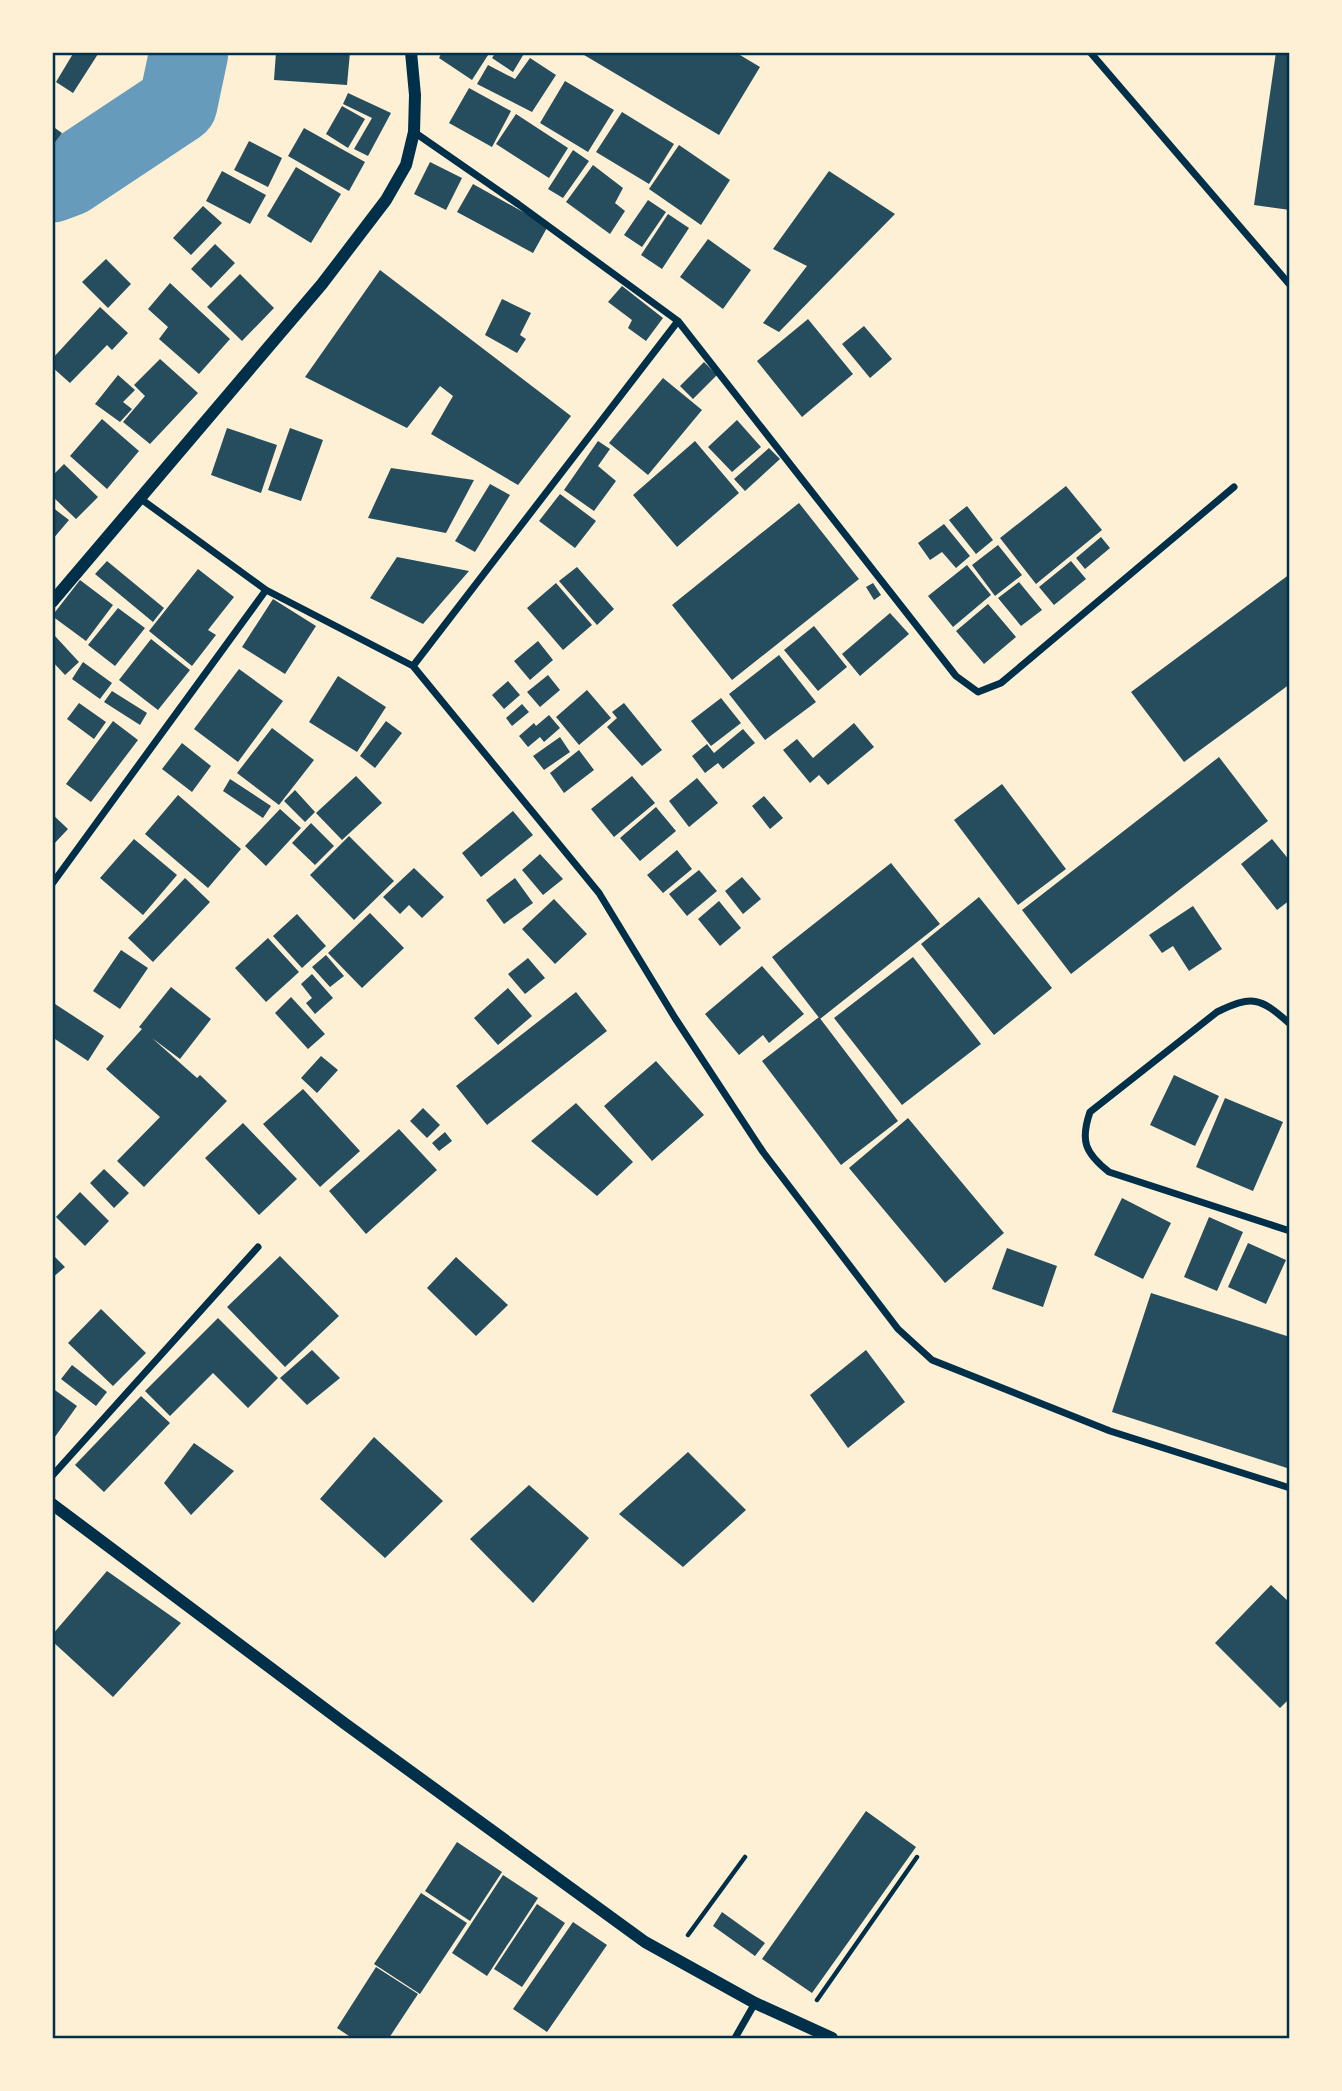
<svg xmlns="http://www.w3.org/2000/svg" width="1342" height="2091" font-family="'Exo 2',sans-serif">
  <style>
    .lines { fill: none; stroke-linecap: round; stroke-linejoin: round }
    .river { stroke: #669bbc; stroke-width: 79 }
    .building { fill: #264d5e }
    .path { stroke: #003049; stroke-width: 4.5 }
    .minor { stroke: #003049; stroke-width: 7 }
    .tertiary { stroke: #003049; stroke-width: 12 }
    .neatline { fill: none; stroke: #003049; stroke-width: 2.5 }
  </style>
  <rect width="100%" height="100%" fill="#fdf0d5"/>
  <g class="lines">
    <path class="river" d="M52,183l16,-6 110,-73 11,-52"/>
  </g>
  <path class="building" d="M74,52l24,2 -25,39 -17,-11z
    M276,52h74l-3,33 -73,-5z
    M442,52h48l-18,28 -33,-22z
    M496,52h29l-12,20 -21,-14z
    M579,52h156l25,15 -41,68z
    M1276,52h14v158l-36,-5z
    M530,58l26,17 -24,37 -55,-28 11,-19 27,14z
    M565,81l49,29 -26,42 -48,-29z
    M469,88l42,23 -19,36 -43,-24z
    M348,93l43,20 -23,43 -14,-7 18,-31 -29,-14z
    M342,106l23,13 -17,29 -22,-14z
    M622,112l52,32 -25,40 -53,-32z
    M516,114l52,34 -19,30 -53,-34z
    M52,126l10,7 -10,13z
    M304,128l61,34 -16,29 -61,-35z
    M249,141l33,17 -14,29 -34,-17z
    M679,145l51,35 -29,45 -52,-36z
    M573,150l16,11 -26,37 -15,-9z
    M430,162l32,16 -16,32 -32,-16z
    M593,165l30,23 -8,15 10,8 -15,23 -44,-32z
    M296,167l45,27 -30,49 -44,-27z
    M222,171l44,24 -16,29 -44,-23z
    M829,171l66,43 -116,118 -16,-9 44,-57 -34,-17z
    M473,184l75,42 -15,27 -76,-41z
    M648,200l18,12 -24,35 -18,-12z
    M203,206l19,17 -31,32 -18,-17z
    M668,214l21,14 -27,41 -21,-14z
    M708,239l43,31 -28,39 -43,-32z
    M215,244l20,19 -24,25 -20,-19z
    M106,259l25,25 -23,24 -26,-26z
    M380,270l191,146 -53,69 -87,-51 22,-38 -13,-10 -33,42 -102,-51z
    M240,274l34,34 -32,33 -35,-34z
    M170,283l60,56 -31,35 -40,-35 9,-12 -20,-18z
    M622,286l41,32 -17,23 -18,-13 4,-8 -24,-18z
    M502,299l29,14 -11,22 6,4 -9,14 -32,-18z
    M100,307l28,26 -16,17 -5,-5 -37,38 -18,-16v-8z
    M808,319l45,55 -51,43 -45,-56z
    M864,326l28,33 -22,19 -28,-34z
    M160,359l38,34 -48,51 -27,-22 22,-26 -11,-11z
    M704,362l13,13 -24,24 -13,-13z
    M118,375l17,15 -12,12 9,7 -12,13 -25,-18z
    M663,378l39,32 -54,65 -39,-32z
    M102,419l37,32 -32,38 -37,-33z
    M737,420l24,27 -29,25 -24,-25z
    M227,428l50,17 -16,48 -50,-18z
    M290,428l33,12 -22,61 -33,-11z
    M598,441l12,8 -12,17 18,15 -22,30 -30,-21z
    M695,441l44,52 -62,54 -44,-52z
    M769,448l11,11 -35,32 -11,-12z
    M64,464l34,33 -22,22 -24,-23v-20z
    M391,468l83,12 -28,53 -78,-15z
    M490,484l20,11 -35,57 -20,-11z
    M1066,486l36,44 -66,54 -36,-46z
    M560,494l36,27 -21,27 -36,-27z
    M799,503l60,76 -127,101 -60,-75z
    M967,506l26,34 -17,14 -27,-34z
    M52,507l17,13 -17,20z
    M944,524l26,32 -14,12 -14,-16 -12,8 -12,-17z
    M1101,537l9,11 -25,21 -9,-11z
    M998,545l24,30 -27,21 -23,-31z
    M397,557l72,14 -46,53 -53,-26z
    M107,561l57,47 -11,14 -58,-48z
    M1071,561l15,18 -32,26 -15,-18z
    M967,565l24,30 -38,32 -25,-31z
    M577,567l37,42 -17,16 -38,-44z
    M198,569l36,28 -26,33 8,5 -24,31 -43,-35z
    M1290,574v110l-106,78 -53,-70z
    M80,580l33,25 -27,36 -34,-25z
    M1019,582l23,28 -21,16 -23,-28z
    M556,583l36,42 -29,25 -36,-42z
    M873,583l8,12 -7,5 -8,-13z
    M273,599l43,27 -31,48 -43,-27z
    M988,604l28,33 -32,27 -28,-33z
    M118,608l27,20 -30,38 -27,-21z
    M890,613l19,21 -49,42 -18,-22z
    M814,626l33,41 -29,24 -34,-41z
    M55,636l24,26 -14,13 -13,-14v-22z
    M151,639l39,31 -32,40 -39,-30z
    M538,641l15,19 -23,20 -16,-19z
    M779,655l37,47 -51,38 -36,-46z
    M83,662l29,21 -12,16 -28,-20z
    M239,669l44,32 -45,61 -44,-33z
    M548,675l12,15 -20,17 -13,-15z
    M338,676l48,31 -29,45 -48,-30z
    M508,681l12,14 -16,14 -12,-14z
    M587,690l24,28 -32,27 -23,-28z
    M112,691l35,22 -7,12 -36,-23z
    M721,698l20,25 -30,23 -20,-25z
    M79,703l27,19 -12,17 -27,-20z
    M624,703l38,47 -20,16 -35,-39 10,-9 -5,-6z
    M522,704l7,8 -17,14 -6,-8z
    M549,715l11,13 -16,14 -4,-5 -12,10 -9,-11 15,-13 2,3z
    M113,721l25,19 -47,62 -25,-18z
    M386,721l16,12 -27,35 -15,-12z
    M854,723l20,24 -46,38 -9,-10 -9,8 -27,-33 14,-11 16,19z
    M272,728l42,32 -35,45 -42,-32z
    M743,729l12,14 -32,26 -5,-6 -13,10 -13,-17 15,-12 7,9z
    M560,737l10,15 -26,18 -11,-14z
    M182,743l29,23 -19,26 -30,-23z
    M579,750l15,20 -30,23 -14,-20z
    M1219,757l49,64 -197,153 -49,-64z
    M356,776l26,27 -40,37 -26,-27z
    M632,776l23,27 -41,34 -23,-28z
    M697,778l21,25 -29,24 -20,-26z
    M230,779l41,27 -8,12 -40,-27z
    M1002,784l64,85 -48,36 -64,-85z
    M295,790l20,22 -10,10 -21,-21z
    M178,795l63,54 -33,39 -63,-54z
    M764,796l19,22 -13,11 -18,-23z
    M656,807l20,24 -36,30 -20,-23z
    M280,809l21,19 -35,38 -21,-20z
    M513,811l20,24 -52,42 -19,-24z
    M52,814l16,15 -16,17z
    M311,823l23,23 -19,19 -23,-22z
    M349,836l45,45 -40,39 -44,-45z
    M134,839l43,36 -34,40 -43,-37z
    M1272,839l18,22v39l-13,10 -36,-46z
    M677,850l15,19 -29,24 -16,-18z
    M540,854l23,25 -20,16 -21,-25z
    M891,863l49,61 -120,95 -48,-62z
    M414,868l30,29 -22,21 -13,-13 -9,9 -17,-17z
    M699,870l18,21 -30,25 -18,-22z
    M742,877l19,22 -18,15 -18,-23z
    M185,878l25,24 -57,60 -25,-24z
    M515,878l18,25 -29,21 -18,-24z
    M979,897l73,91 -58,47 -73,-91z
    M554,899l33,35 -32,30 -33,-35z
    M719,901l22,27 -21,18 -22,-27z
    M1193,906l29,43 -33,22 -16,-25 -11,7 -13,-18z
    M370,913l34,35 -42,40 -34,-35z
    M297,914l29,32 -24,22 -29,-32z
    M268,938l31,34 -33,30 -31,-34z
    M121,950l27,18 -28,41 -27,-18z
    M326,955l18,21 -14,11 -18,-20z
    M913,957l68,87 -79,61 -68,-87z
    M528,958l17,20 -20,16 -17,-20z
    M762,966l42,48 -35,29 -6,-8 -24,20 -34,-41z
    M312,974l21,24 -18,16 -9,-11 6,-5 -11,-14z
    M171,987l40,32 -31,40 -28,-21 45,40 3,-3 27,26 -83,86 -27,-26 43,-44 -54,-48 36,-40 -3,-2z
    M508,988l24,28 -34,29 -24,-27z
    M576,992l31,39 -120,94 -31,-39z
    M291,997l34,37 -17,15 -33,-36z
    M52,1002l52,34 -16,25 -36,-24z
    M819,1017l79,104 -57,44 -79,-104z
    M321,1056l17,14 -21,23 -16,-15z
    M656,1061l48,54 -52,46 -48,-55z
    M1174,1075l45,21 -24,50 -45,-21z
    M303,1089l57,62 -40,36 -57,-63z
    M1225,1098l58,24 -30,69 -57,-24z
    M576,1103l57,59 -36,34 -66,-55z
    M423,1108l17,17 -13,13 -17,-17z
    M908,1118l96,115 -59,50 -96,-115z
    M243,1123l54,56 -38,36 -54,-57z
    M399,1129l38,41 -71,64 -37,-43z
    M445,1132l7,9 -13,10 -7,-8z
    M104,1169l25,24 -15,15 -24,-25z
    M80,1192l29,29 -24,25 -29,-29z
    M1122,1198l49,25 -28,56 -49,-24z
    M1209,1217l34,15 -26,59 -33,-14z
    M1248,1243l38,17 -20,44 -38,-17z
    M1007,1248l50,18 -14,41 -51,-18z
    M52,1254l13,13 -13,11z
    M280,1256l59,60 -54,51 -58,-60z
    M456,1257l52,48 -32,31 -49,-48z
    M1151,1293l139,44v132l-178,-57z
    M101,1309l45,44 -33,33 -45,-43z
    M218,1318l60,60 -30,30 -35,-35 -43,43 -25,-25z
    M312,1350l28,28 -33,27 -27,-27z
    M866,1350l39,52 -57,46 -38,-53z
    M72,1365l35,27 -11,14 -35,-27z
    M52,1388l25,18 -25,35z
    M141,1396l29,27 -66,69 -29,-27z
    M374,1437l69,64 -58,57 -65,-59z
    M194,1443l40,28 -43,44 -27,-32z
    M688,1452l58,58 -63,57 -64,-53z
    M529,1485l60,53 -56,65 -63,-64z
    M107,1571l74,52 -68,74 -61,-56v-6z
    M1271,1585l19,18v95l-10,10 -65,-65z
    M866,1811l50,36 -104,146 -50,-34z
    M457,1842l45,30 -32,49 -45,-30z
    M503,1875l35,23 -51,78 -35,-23z
    M421,1893l46,30 -47,71 -46,-30z
    M537,1904l28,19 -43,64 -28,-18z
    M722,1912l43,31 -10,13 -42,-30z
    M573,1922l34,23 -60,87 -34,-23z
    M376,1967l42,27 -29,44h-37l-15,-10z"/>
  <g class="lines">
    <path class="path" d="M688,1935l57,-78
      M817,2000l100,-143"/>
    <path class="minor" d="M1090,52l200,233
      M414,132l104,72 160,117
      M141,499l125,91 147,76 186,227 76,125 88,134 135,177 34,31 178,71 180,57
      M413,666l265,-345 278,355 22,16 23,-9 233,-196
      M52,884l214,-294
      M1290,1024c-30,-27 -38,-29 -73,-12l-127,100c-10,29 -5,41 19,60l181,59
      M52,1476l206,-229
      M735,2038l20,-35"/>
    <path class="tertiary" d="M52,602l270,-318 64,-84 20,-35 8,-33 1,-37 -4,-43
      M52,1504l292,219 301,219 110,61 77,35"/>
  </g>
  <rect width="1342" height="2091" fill="none" stroke="#fdf0d5" stroke-width="108"/>
  <rect x="54" y="54" width="1234" height="1983" class="neatline"/>
</svg>
